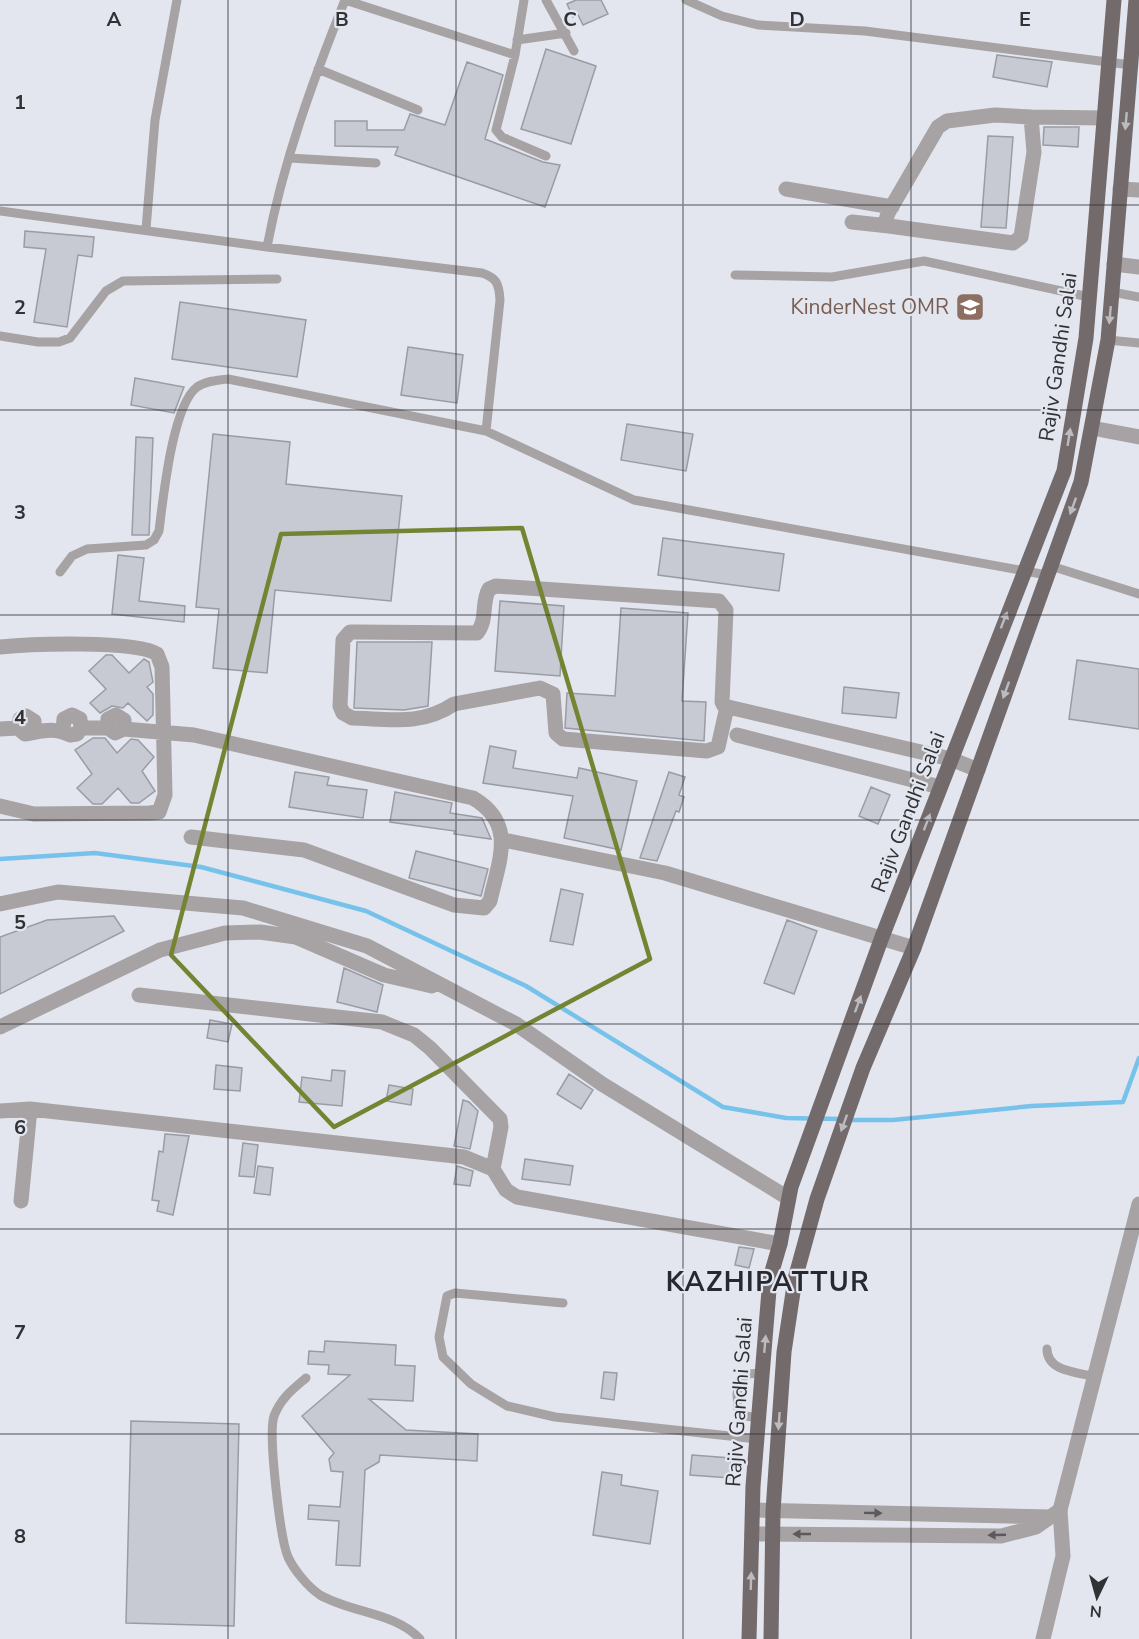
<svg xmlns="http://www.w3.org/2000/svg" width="1139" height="1639" font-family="'Nunito Sans',sans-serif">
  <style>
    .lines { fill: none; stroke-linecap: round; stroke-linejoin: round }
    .stream { stroke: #76c2eb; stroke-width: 4.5 }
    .building { fill: #c8cad3; stroke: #9a9ca4; stroke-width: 1.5 }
    .service { stroke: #a7a2a3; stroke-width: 9 }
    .minor { stroke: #a7a2a3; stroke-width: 15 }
    .tertiary { stroke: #a7a2a3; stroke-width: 15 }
    .primary { stroke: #736a6b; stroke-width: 15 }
    .oneway { fill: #bcbbc0 }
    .oneway2 { fill: #5a595c }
    .marked { fill: none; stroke: #758433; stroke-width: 4.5; stroke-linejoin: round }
    .grid { fill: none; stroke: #313236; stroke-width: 1.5; stroke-opacity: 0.55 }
    .labels { text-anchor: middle; stroke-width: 4.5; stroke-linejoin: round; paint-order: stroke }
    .education-label { font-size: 21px; fill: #785e54; stroke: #e3e6ee; text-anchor: end }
    .street-label { font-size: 21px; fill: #313236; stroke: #e3e6ee }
    .district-label { font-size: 27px; font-weight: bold; letter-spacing: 1.5px; fill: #282930; stroke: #e3e6ee }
    .grid-label { font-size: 20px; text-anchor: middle; font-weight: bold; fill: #313236; stroke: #e3e6ee; stroke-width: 4.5; stroke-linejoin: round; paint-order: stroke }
  </style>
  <rect width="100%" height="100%" fill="#e3e6ee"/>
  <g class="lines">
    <path class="stream" d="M0,859l95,-6 106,14 165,44 160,75 197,121 63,11 55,1
      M849,1120h44l139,-14 91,-4 16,-44"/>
  </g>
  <path class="building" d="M576,0h25l7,14 -25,11 -5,-10 -5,2 -6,-13z
    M546,49l50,17 -25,78 -50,-15z
    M997,55l55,7 -5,25 -54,-10z
    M467,62l36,13 -18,64 58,23 17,3 -15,42 -150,-52 3,-8 -63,-1v-25h32v9h37l6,-16 35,11z
    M1044,127h35l-1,20 -35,-2z
    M988,136l25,1 -7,91 -25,-1z
    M25,231l69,6 -2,20 -14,-2 -11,72 -33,-5 12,-73 -22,-2z
    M180,302l126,18 -9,57 -125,-18z
    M408,347l55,8 -6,48 -56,-8z
    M135,378l49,9 -10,26 -43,-8z
    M627,424l66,10 -7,37 -65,-11z
    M213,434l77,8 -4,42 116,12 -11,105 -116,-11 -8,83 -54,-5 6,-59 -23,-2z
    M136,437l17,1 -4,97h-17z
    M663,538l121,16 -5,37 -121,-16z
    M118,555l26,3 -5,43 46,5 -1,16 -72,-8z
    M500,601l64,5 -4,70 -65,-5z
    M621,608l67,5 -6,88 24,1 -2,39 -139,-13 2,-35 48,3z
    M357,642h75l-4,64 -24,4 -50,-2z
    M106,655h6l17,18 15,-14 5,3 4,20 -6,5 6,7v21l-6,6 -19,-18 -5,5 -11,-2 -12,7 -10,-10 16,-14 -17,-18z
    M1077,660l62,9v60l-70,-10z
    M844,687l55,6 -3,25 -54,-5z
    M93,738h12l12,15 14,-14 7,1 16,17 -12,14 13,20 -16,12h-8l-13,-15 -16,16h-9l-16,-16 15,-14 -17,-24z
    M490,746l26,5 -3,17 64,10 2,-10 58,13 -16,69 -57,-12 9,-42 -90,-13z
    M295,772l34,5 -2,8 40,5 -4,28 -74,-11z
    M669,772l16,5 -6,18 5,2 -5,15 -3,-1 -19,50 -17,-3z
    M871,787l19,8 -12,29 -19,-8z
    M395,792l57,11 -2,10 32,5 9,21 -37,-5 1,-3 -65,-9z
    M416,851l72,18 -7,27 -72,-18z
    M561,889l22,5 -10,51 -23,-4z
    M114,916l10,15 -124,63v-57l47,-17z
    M787,920l30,11 -23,63 -30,-11z
    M344,968l39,17 -6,27 -40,-10z
    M210,1020l22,4 -4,18 -21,-4z
    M216,1065l26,3 -2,23 -26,-2z
    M332,1070l13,1 -3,35 -43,-4 3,-25 29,4z
    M569,1074l24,16 -12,19 -24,-15z
    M389,1085l24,4 -2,16 -25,-4z
    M463,1100l6,2 9,9 -8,38 -16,-3z
    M165,1134l24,2 -16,79 -16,-4 2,-10 -7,-1 7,-49 4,1z
    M243,1143l15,2 -4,32 -15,-1z
    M525,1159l48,7 -3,19 -48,-6z
    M258,1166l15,2 -3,27 -16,-2z
    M457,1166l16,5 -3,15 -16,-2z
    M739,1247l15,2 -5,19 -14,-3z
    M325,1341l71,4 -1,20 20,1 -2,35 -44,-2 37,31 72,4 -1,27 -97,-6 -1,7 -14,8 -5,96 -24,-1 3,-44 -31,-2 1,-14 31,2 3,-35 -12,-1 -2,-12 5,-6 -32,-37 48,-41 -22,-1 1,-9 -21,-1 1,-13 15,1z
    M604,1372l13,1 -3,27 -13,-2z
    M131,1421l108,3 -5,202 -108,-3z
    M692,1455l39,3 -1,20 -40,-3z
    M602,1472l20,3 -1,10 37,6 -8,53 -57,-9z"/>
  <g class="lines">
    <path class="service" d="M345,0c-32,80 -62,162 -78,247l215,26c15,5 17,11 18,27l-14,131
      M345,0l170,55
      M524,0l-9,55 -19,75 6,7 44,19
      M546,0l28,51
      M686,0l36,16 36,9 107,6 266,34
      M517,40l49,-7
      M318,69l100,41
      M289,158l87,5
      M0,211l267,36
      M146,229l9,-109 22,-120
      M735,275l97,2 92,-16 165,36
      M1112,292l27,5
      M0,336l38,6h21l11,-4 36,-47 17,-10 154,-2
      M1108,340l31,3
      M1051,566l88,28
      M60,572l12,-16 15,-7 59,-4 8,-5 5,-9c4,-31 13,-125 38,-144 9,-6 21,-7 31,-8l258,52 148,69 413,75
      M563,1303l-108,-10 -8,3 -8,41 4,20 28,27 36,22 48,11 202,22
      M1047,1349c0,23 31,23 49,28
      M306,1378c-14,12 -25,20 -32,38 -6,18 6,122 14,141 6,13 20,30 32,38 31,18 75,17 100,44
      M759,1418l-13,-2 -8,-7 -1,-15 3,-14 8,-6 14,-1"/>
    <path class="minor" d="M995,115l36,2 3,35 -13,85 -8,6 -124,-17 -3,-6 2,-7 50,-86 9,-6z
      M1031,117l73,1
      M786,189l106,18
      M1120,189l19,1
      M852,222l37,4
      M1114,264l25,3
      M1092,428l47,9
      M0,647c29,-3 136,-7 157,7l5,13 3,128 -6,17 -10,1 -115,1 -34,-8
      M727,707l-9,40 -11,4 -144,-12 -7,-6 -3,-39 -13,-6 -86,16c-33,22 -64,15 -102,14l-9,-5 -3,-7 3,-66 7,-8h6l121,1c11,-14 4,-30 12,-44l7,-3 223,15 7,9 -4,92 2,4 227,53 27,11
      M18,728l2,-9 6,-3 8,5v9
      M108,728v-9l8,-4 8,5v9
      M0,729l18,-1 7,6c19,-3 27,-7 45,1l7,-1 4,-6h27l7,5 9,-4 70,6 279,63c44,26 26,62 17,103l-6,7 -30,-3 -150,-55 -113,-13
      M63,730l1,-11 8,-4 8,4 1,9
      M737,735l203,52
      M504,840l161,33 249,75
      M0,904l58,-12 185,16 124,38 149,78 86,60 186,114
      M139,995l243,27 32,13 16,13 70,71 1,8 -8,42
      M0,1027l160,-77 65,-17 35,-1 36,5 88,38 48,11
      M0,1111l30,-2 434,48 29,12 13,21 11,7 263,47
      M21,1201l9,-92
      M1043,1639l20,-83 -3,-46"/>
    <path class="tertiary" d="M753,1510l298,7
      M752,1534l249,2 35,-9 24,-17 79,-306"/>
    <path class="primary" d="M749,1639l4,-153 17,-208 10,-34 11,-57 91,-250 182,-466 22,-133 28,-338
      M771,1639l2,-128 11,-159 11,-73 22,-80 46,-131 51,-120 167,-466 27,-142 28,-340"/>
  </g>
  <defs><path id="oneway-solid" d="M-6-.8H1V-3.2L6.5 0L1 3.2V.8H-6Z" transform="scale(1.5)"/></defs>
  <g class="oneway">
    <use href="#oneway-solid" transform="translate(1126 121) rotate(95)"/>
    <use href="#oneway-solid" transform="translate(1110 315) rotate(95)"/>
    <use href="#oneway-solid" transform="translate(1069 437) rotate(-81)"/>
    <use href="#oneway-solid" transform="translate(1073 506) rotate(110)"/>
    <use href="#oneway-solid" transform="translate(1004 620) rotate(-69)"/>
    <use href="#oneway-solid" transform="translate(1006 690) rotate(110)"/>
    <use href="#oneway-solid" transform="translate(927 822) rotate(-69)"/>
    <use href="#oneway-solid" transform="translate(858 1004) rotate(-70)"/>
    <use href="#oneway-solid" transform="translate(844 1123) rotate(110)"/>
    <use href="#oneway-solid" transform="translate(765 1344) rotate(-85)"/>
    <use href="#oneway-solid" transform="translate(779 1421) rotate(94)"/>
    <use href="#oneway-solid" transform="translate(751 1581) rotate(-88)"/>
  </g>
  <g class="oneway2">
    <use href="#oneway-solid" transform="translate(873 1513) rotate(1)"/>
    <use href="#oneway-solid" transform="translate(802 1534) rotate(-180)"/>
    <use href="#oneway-solid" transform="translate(997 1535) rotate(178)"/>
  </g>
  <path class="marked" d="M522,528l128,431 -316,168 -163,-172 110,-421z"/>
  <path class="grid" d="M228,0v1639M456,0v1639M683,0v1639M911,0v1639M0,205h1139M0,410h1139M0,615h1139M0,820h1139M0,1024h1139M0,1229h1139M0,1434h1139"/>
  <defs>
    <g id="school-square" transform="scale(1.5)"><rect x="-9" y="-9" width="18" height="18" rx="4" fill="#8d6e63" stroke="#e3e6ee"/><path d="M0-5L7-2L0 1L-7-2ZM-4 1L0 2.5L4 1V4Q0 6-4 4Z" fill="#fff"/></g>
  </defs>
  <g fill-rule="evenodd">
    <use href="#school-square" x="970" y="307"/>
  </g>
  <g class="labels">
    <g class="education-label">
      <text x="949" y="314">KinderNest OMR</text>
    </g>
    <g class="street-label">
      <text transform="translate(1058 357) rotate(-82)" y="7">Rajiv Gandhi Salai</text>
      <text transform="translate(908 812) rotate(-69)" y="7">Rajiv Gandhi Salai</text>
      <text transform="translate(739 1402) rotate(-86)" y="7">Rajiv Gandhi Salai</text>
    </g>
    <g class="district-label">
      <text x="768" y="1291">KAZHIPATTUR</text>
    </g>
  </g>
  <g class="grid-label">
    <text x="114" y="26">A</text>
    <text x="342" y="26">B</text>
    <text x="570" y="26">C</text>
    <text x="797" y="26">D</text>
    <text x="1025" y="26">E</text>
    <text x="20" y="109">1</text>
    <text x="20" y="314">2</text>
    <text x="20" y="519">3</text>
    <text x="20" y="724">4</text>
    <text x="20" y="929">5</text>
    <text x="20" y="1134">6</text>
    <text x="20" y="1339">7</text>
    <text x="20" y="1543">8</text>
  </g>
  <g transform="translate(1097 1597) rotate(185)" stroke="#e3e6ee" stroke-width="4.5" paint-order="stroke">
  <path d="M0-4.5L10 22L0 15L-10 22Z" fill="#313236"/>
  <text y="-9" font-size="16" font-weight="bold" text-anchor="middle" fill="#313236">N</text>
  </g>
</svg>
